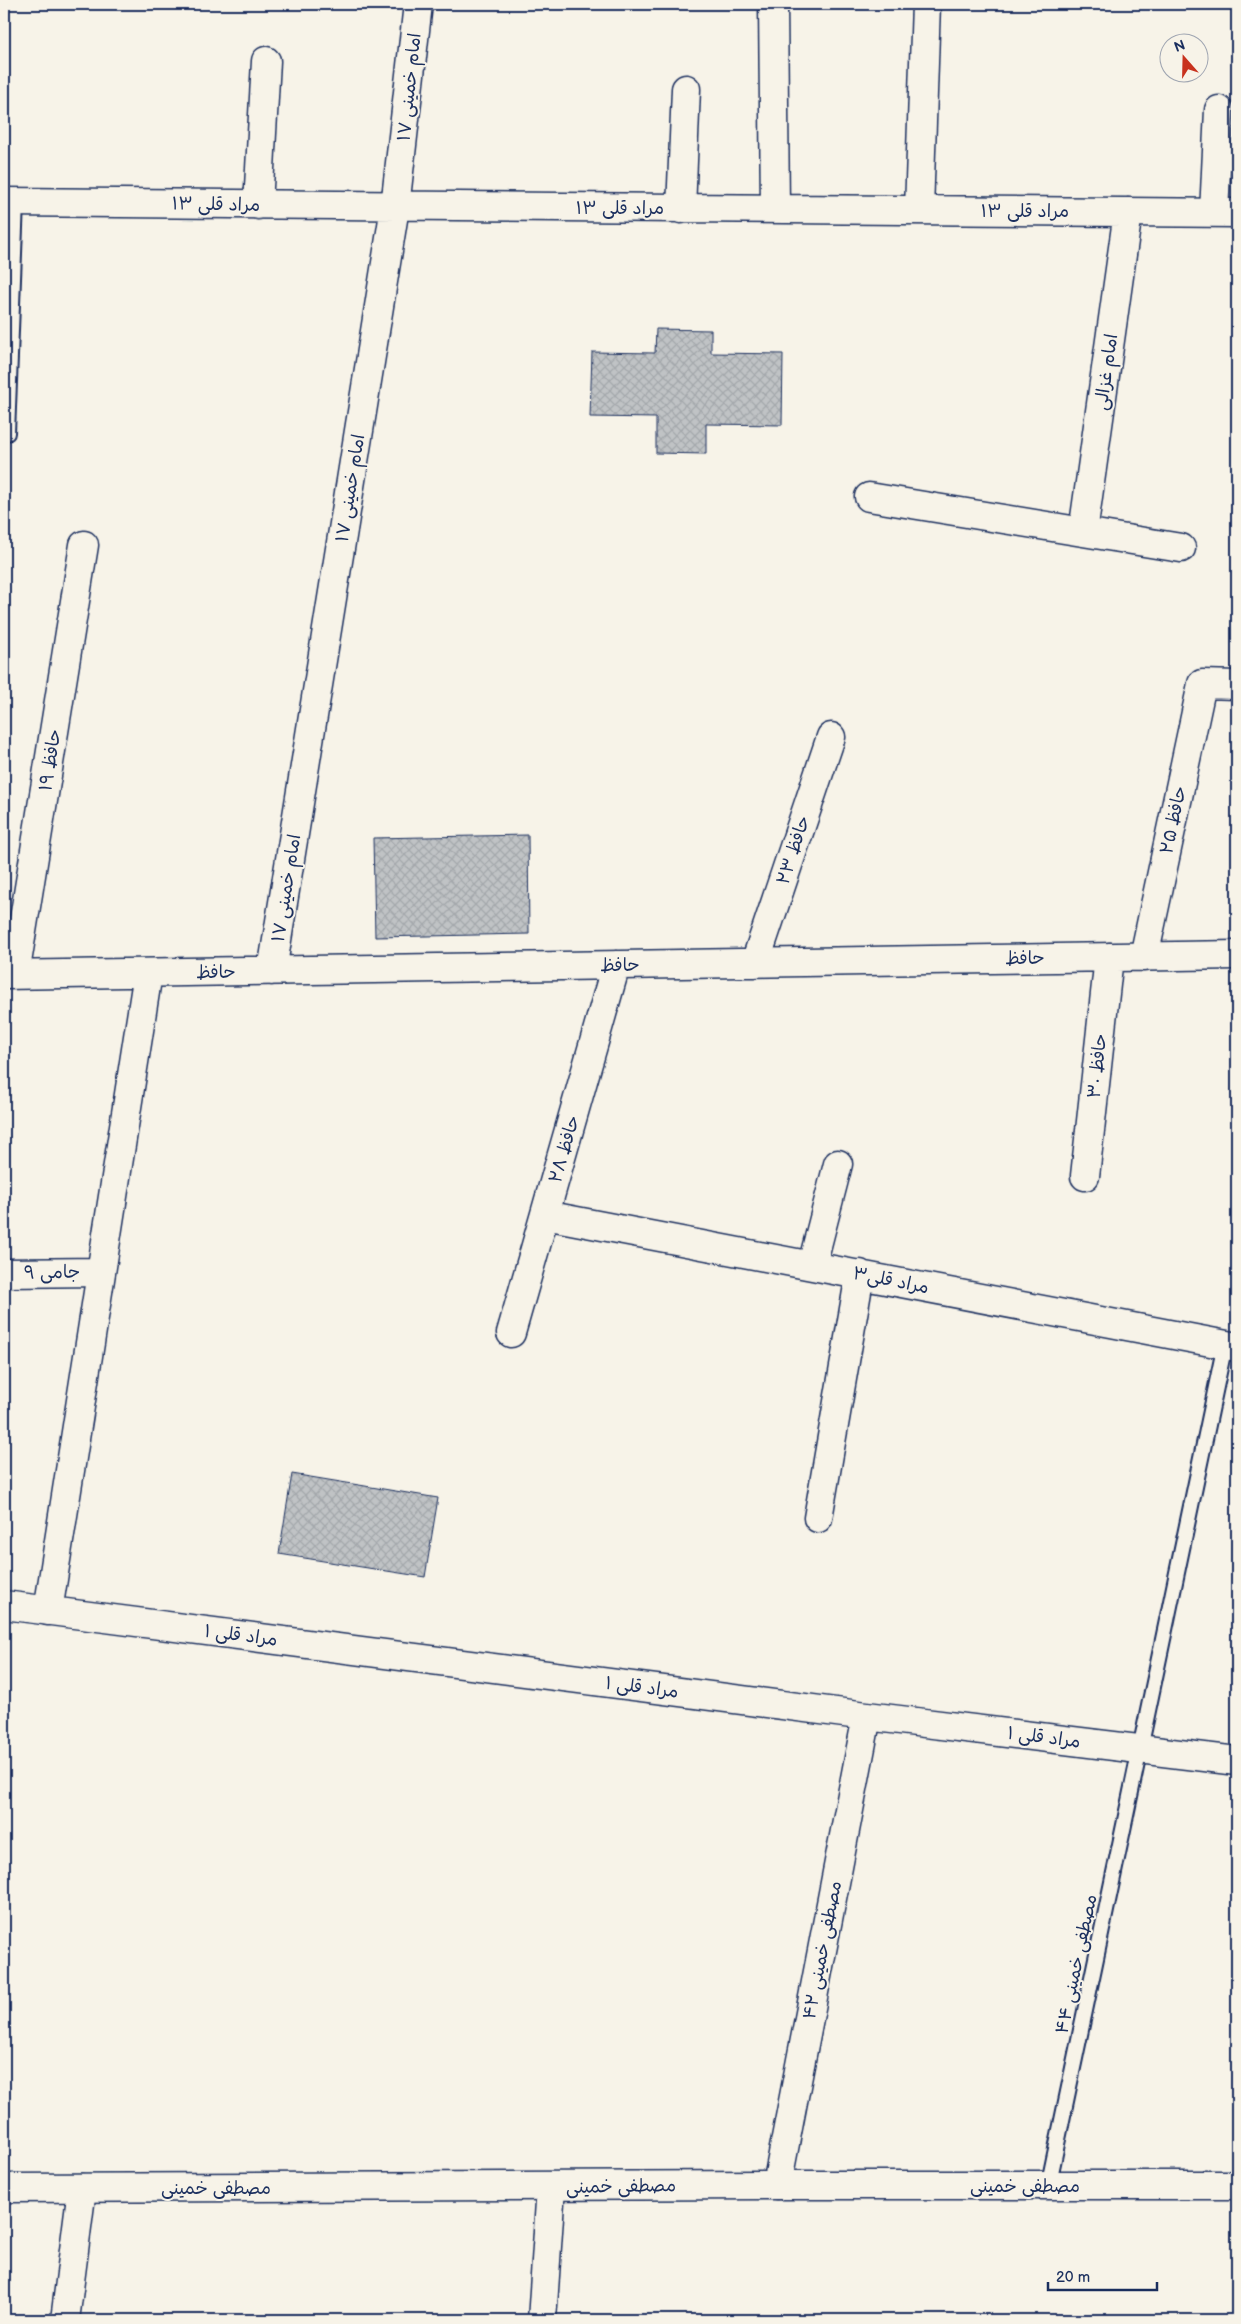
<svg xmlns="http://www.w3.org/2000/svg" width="1241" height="2324" font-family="'Balsamiq Sans','Playpen Sans Arabic',sans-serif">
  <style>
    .building { fill: url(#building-cross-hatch); stroke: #1b2f5e }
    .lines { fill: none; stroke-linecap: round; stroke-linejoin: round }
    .service-casing { stroke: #1b2f5e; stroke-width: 18 }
    .minor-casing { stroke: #1b2f5e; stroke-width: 31 }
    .secondary-casing { stroke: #1b2f5e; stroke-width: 31 }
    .service { stroke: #f7f3e8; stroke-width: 14 }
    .minor { stroke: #f7f3e8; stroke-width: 28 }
    .secondary { stroke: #f7f3e8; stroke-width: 28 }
    .labels { text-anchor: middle; stroke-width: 4; stroke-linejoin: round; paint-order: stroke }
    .street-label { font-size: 18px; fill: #1b2f5e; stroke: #f7f3e8 }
  </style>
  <defs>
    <pattern id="building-cross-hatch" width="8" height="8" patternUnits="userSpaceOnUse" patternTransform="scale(1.25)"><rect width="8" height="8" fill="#c0c3c5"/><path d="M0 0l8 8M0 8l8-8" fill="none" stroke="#a4a8ac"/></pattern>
  </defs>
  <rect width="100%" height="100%" fill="#f7f3e8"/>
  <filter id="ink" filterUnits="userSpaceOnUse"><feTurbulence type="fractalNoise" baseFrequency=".02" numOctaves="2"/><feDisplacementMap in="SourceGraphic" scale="10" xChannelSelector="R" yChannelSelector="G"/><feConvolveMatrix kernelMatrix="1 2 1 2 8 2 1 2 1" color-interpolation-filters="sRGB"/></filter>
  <g filter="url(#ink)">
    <path class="building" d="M656,329l55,1v23l72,1 -1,71 -76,-1v30l-50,-1v-35l-66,-1 2,-65 63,1z
      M528,835l1,99 -154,3 -2,-99z
      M292,1474l146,24 -13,79 -146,-23z"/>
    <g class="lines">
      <g class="service-casing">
        <path id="service" d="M7,433l9,-231
          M1048,2187l177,-843"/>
      </g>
      <g class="minor-casing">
        <path id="minor" d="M773,4l2,205
          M4,202l1233,11
          M258,205l8,-144
          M681,209l5,-120
          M919,210l7,-206
          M1214,213l5,-103
          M869,497l312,51
          M1083,532l45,-320
          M1144,957l58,-273 35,1
          M755,963l76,-226
          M272,971l123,-764 23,-203
          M4,975l1233,-20
          M15,975l69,-430
          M1085,1176l24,-219
          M545,1215l692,132
          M812,1265l26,-101
          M4,1273l97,-1
          M511,1333l105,-368
          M818,1518l42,-244
          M4,1605l863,111 370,45
          M48,1611l100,-638
          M777,2185l90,-469
          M65,2320l17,-132
          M542,2320l9,-133"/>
      </g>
      <g class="secondary-casing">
        <path id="secondary" d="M4,2188l773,-3h460"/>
      </g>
      <use href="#service" class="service"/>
      <use href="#minor" class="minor"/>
      <use href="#secondary" class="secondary"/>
    </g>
  </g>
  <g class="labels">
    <g class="street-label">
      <text transform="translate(409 87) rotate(-84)" y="6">امام خمینی ۱۷</text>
      <text transform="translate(216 204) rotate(1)" y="6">مراد قلی ۱۳</text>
      <text x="620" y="214">مراد قلی ۱۳</text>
      <text x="1025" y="217">مراد قلی ۱۳</text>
      <text transform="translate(1106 372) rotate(-82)" y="6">امام غزالی</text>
      <text transform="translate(350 488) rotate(-81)" y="6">امام خمینی ۱۷</text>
      <text transform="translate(50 760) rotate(-81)" y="6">حافظ ۱۹</text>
      <text transform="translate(1173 820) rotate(-78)" y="6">حافظ ۲۵</text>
      <text transform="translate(793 850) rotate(-72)" y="6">حافظ ۲۳</text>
      <text transform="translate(286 888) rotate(-81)" y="6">امام خمینی ۱۷</text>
      <text transform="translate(1025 958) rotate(-1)" y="6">حافظ</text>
      <text transform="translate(620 965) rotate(-1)" y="6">حافظ</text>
      <text transform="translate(216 972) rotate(-1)" y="6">حافظ</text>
      <text transform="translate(1097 1066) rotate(-84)" y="6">حافظ ۳۰</text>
      <text transform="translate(564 1149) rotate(-74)" y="6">حافظ ۲۸</text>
      <text transform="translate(52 1272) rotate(-1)" y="6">جامی ۹</text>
      <text transform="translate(891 1280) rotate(11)" y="6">مراد قلی۳</text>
      <text transform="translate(241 1635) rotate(7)" y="6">مراد قلی ۱</text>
      <text transform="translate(642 1687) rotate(7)" y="6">مراد قلی ۱</text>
      <text transform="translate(1044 1737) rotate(7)" y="6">مراد قلی ۱</text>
      <text transform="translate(822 1950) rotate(-79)" y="6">مصطفی خمینی ۴۲</text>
      <text transform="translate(1076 1964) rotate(-78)" y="6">مصطفی خمینی ۴۴</text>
      <text transform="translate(621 2186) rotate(-1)" y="6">مصطفی خمینی</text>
      <text x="1025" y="2192">مصطفی خمینی</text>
      <text x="216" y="2194">مصطفی خمینی</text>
    </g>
  </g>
  <rect width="1241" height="2324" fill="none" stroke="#f7f3e8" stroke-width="20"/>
  <rect x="10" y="10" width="1221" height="2304" fill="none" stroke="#1b2f5e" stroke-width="2" filter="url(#ink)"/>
  <g transform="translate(1184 58) rotate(340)"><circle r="24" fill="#f7f3e8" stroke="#9fa5b1"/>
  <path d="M0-4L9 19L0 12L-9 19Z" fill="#c8321e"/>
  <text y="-8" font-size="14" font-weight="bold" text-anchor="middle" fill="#1b2f5e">N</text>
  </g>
  <path d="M1048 2282v8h109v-8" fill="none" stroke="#1b2f5e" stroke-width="2.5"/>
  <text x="1056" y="2282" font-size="15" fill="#1b2f5e" stroke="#f7f3e8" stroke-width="4" paint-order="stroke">20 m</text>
</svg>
